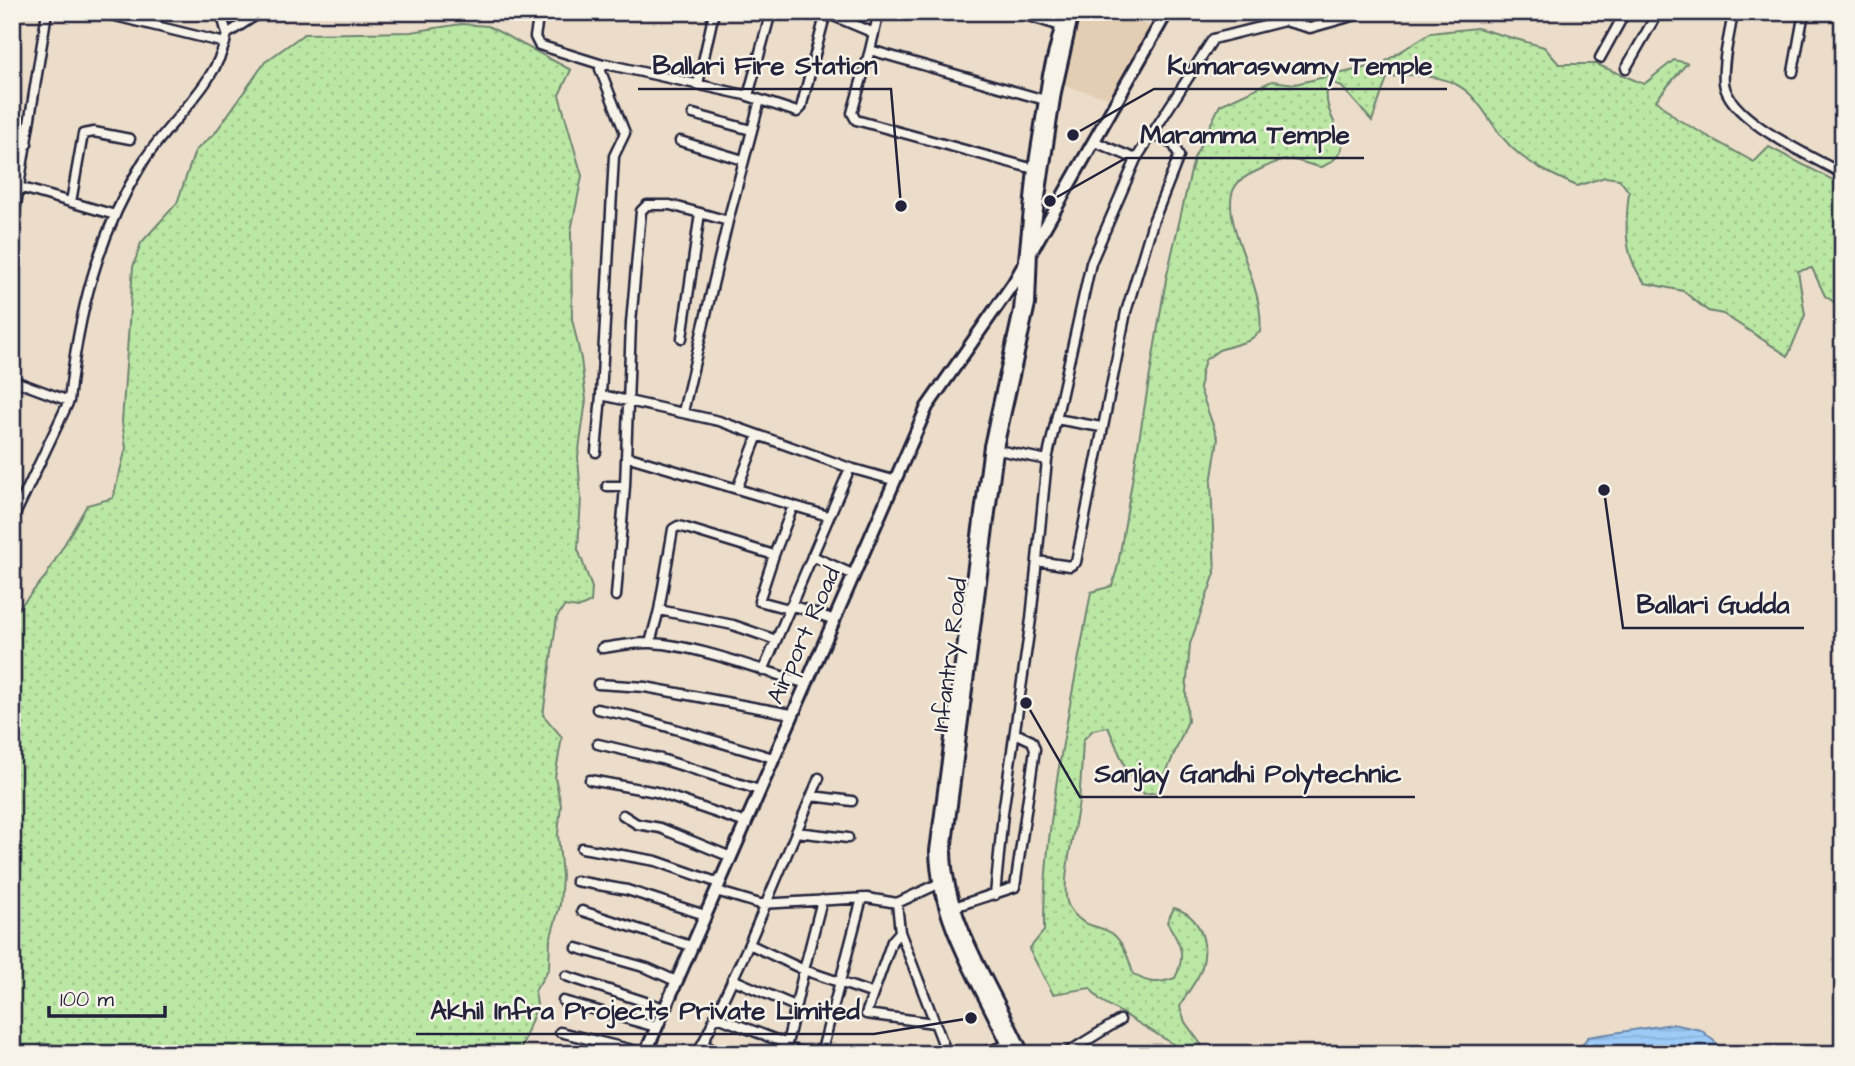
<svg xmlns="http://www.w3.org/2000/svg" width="1855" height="1066" font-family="'Architects Daughter',sans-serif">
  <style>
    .built { fill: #e3ceb3 }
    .grass { fill: url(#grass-dots); stroke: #6e8470; stroke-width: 2 }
    .water { fill: url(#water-rules); stroke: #6b87ac; stroke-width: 2 }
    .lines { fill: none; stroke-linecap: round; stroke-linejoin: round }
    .street-casing { stroke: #22223b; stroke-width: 13 }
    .secondary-casing { stroke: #22223b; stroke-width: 16 }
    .street { stroke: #f7f3e8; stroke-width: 8 }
    .secondary { stroke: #f7f3e8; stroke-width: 10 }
    .labels { text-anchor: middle; stroke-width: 5; stroke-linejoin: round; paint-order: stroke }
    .street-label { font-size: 24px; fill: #22223b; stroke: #f7f3e8 }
    .leader { fill: none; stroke: #22223b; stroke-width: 2.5 }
    .callout-dot { fill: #22223b; stroke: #f7f3e8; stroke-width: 2.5 }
    .callout-label { font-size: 26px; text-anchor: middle; font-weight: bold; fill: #22223b; stroke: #f7f3e8; stroke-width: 5; stroke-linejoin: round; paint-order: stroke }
  </style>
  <defs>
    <pattern id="grass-dots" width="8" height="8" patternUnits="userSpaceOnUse" patternTransform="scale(1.75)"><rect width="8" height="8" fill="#bbe7a4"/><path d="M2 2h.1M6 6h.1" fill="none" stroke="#a0c68e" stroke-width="1.8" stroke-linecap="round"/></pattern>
    <pattern id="water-rules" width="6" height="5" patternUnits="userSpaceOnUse" patternTransform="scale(1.75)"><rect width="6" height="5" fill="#9ccbf7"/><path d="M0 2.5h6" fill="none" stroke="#86aed5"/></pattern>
  </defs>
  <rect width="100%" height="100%" fill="#ebddc9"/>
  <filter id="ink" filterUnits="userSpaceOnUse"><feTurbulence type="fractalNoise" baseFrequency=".0143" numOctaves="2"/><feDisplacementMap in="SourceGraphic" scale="14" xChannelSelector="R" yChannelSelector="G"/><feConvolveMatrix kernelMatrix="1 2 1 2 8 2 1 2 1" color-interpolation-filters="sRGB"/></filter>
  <g filter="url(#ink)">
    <path class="built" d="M1077,12h33l44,16 -41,71 -52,-14z"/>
    <path class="grass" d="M461,24l27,2 83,44 -12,25 23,81 -11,55 1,88 9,40 5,41 -8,57 3,41 -3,51 14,39 -1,14 -13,6 -13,-2 -8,11 -14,98 19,22 -7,40 6,28 -3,29 4,42 -2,29 -10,35 -1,28 -14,23 2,14 -18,49h-453l-12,-9 -13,-2 -5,11h-24v-438l34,-40 41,-71 26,-7 13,-50 -4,-26 11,-155 8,-24 36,-40 18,-52 20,-18 50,-71 39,-28 107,-2z
      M1477,28l67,19 15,17h37l48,20 30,-24 13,3 -31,37 21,19 77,43 15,-15 74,38v123l-18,-12 -13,-28 -14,3 7,44 -17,41 -65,-42 -15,-3 -25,-20 -38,-8c-22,-27 -20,-57 -16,-91l-10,-13 -14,-2 -28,9c-20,-9 -40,-18 -57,-31 -39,-31 -35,-74 -96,-79 -13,-1 -23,-2 -37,2l-15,43 -30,-34 -13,-7c-14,44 41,63 -7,87 -11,-1 -22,-7 -32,-7 -11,0 -21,5 -31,10 -11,5 -24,11 -27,24 -8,35 34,94 28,138l-12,9 -29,9 -14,10 -4,14 -1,15 18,50 -7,44 4,90 -25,71 -4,48 2,29 -30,71 -14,2 -18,-25 -18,-42 -15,3 -10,10c-1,20 -2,40 -4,60 -2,23 -21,89 -10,107 15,24 30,16 45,28 10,9 16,27 19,39 16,10 25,10 42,4 12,-23 5,-35 -8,-56l7,-14c26,7 35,34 28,59 -4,15 -17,26 -22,40l5,15 23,32h-18l-90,-54 -10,-12 -37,6 -24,-45 15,-18c-1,-110 28,-231 47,-339l21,-6 6,-21 48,-286 28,-121 26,-53 52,-24 23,3 86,-20 49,-31z"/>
    <path class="water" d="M1672,1024l29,6 28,24h-154l13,-17z"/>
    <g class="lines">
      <g class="street-casing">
        <path id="street" d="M99,12l126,31
          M221,12l6,22 34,-22
          M539,12l-4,25 4,8 64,20
          M879,12l-9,38 175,50
          M1015,12l46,14
          M1597,12l25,6 2,-6
          M1733,12c-3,23 -11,48 -9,71 4,37 89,74 119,91
          M870,50l-18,63 4,7 178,49
          M1600,58l22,-40
          M1626,68l32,-56
          M1793,72l11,-60
          M698,84l16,-72
          M748,96l23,-84
          M693,114l58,16
          M680,141l63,19
          M12,142l15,2
          M1136,159l77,-120 71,-18 26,7 57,-16
          M12,185l103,30
          M71,202l12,-68 11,-2 36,7
          M12,230l35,-218
          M682,338l18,-125 28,8 32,-121
          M12,380l57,21c9,-86 28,-164 74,-239 27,-43 74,-76 84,-128
          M683,412l45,-191
          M1056,419l45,8
          M596,452l5,-57
          M626,456l202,60
          M1047,460l44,-197 45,-104 -41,-17
          M850,468l-131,-47 -118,-26 13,-239 11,-23 -25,-64 6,-5 139,31 52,17 4,-4 24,-92 6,-1 43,18
          M607,486h18l-9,110
          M625,486l6,-163 10,-112 6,-6h23l30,8
          M737,489l21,-54
          M12,521l57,-120
          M774,555l19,-49
          M812,556l40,18
          M1037,561l33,5 6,-4 50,-250 27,-90 26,-66 -5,-11 -20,-10
          M791,605l41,14
          M776,640l-43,-15 -74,-15 14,-81 5,-3 8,2 88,27 -15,46 30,8
          M650,643l9,-33
          M602,648c16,-2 33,-6 49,-5 44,2 110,27 153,40
          M763,671l87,-203 43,12
          M598,684l47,3 146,27
          M597,709l34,7 142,42
          M598,744l63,15 98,31
          M590,780l66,12 90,31
          M812,796l40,5
          M623,815l14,9 23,4 71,29
          M796,832l52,6
          M582,848l74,13 63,22
          M576,881l51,9 78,25
          M938,884l-41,19 3,29 47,122
          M716,891l44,13 107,-6 30,5
          M995,895l8,-82 28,-194 16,-159 -49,-10
          M822,900l-18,70 67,23
          M951,908l64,-21 20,-138 -3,-8 -17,-8
          M582,911l109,35
          M900,932l-8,9 -26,73 68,9
          M749,944l55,26 -18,78 27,6
          M577,948l70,20 29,13
          M566,976l98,32
          M732,979l63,27
          M563,1001l93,26
          M715,1016l72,28
          M560,1032l85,21
          M702,1044l24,10
          M698,1054l51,-110 70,-166
          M821,1054l41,-156
          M977,1054l35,-10
          M1065,1054l55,-34"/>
      </g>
      <g class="secondary-casing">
        <path id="secondary" d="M645,1054l282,-647 87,-125 153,-270
          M1012,1054c-29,-67 -74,-129 -76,-203l54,-405 30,-136 14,-141 15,-94 16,-63
          M1023,1054c-28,-65 -77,-130 -78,-203l53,-408 31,-139 2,-54 24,-158 18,-80"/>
      </g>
      <use href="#street" class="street"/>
      <use href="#secondary" class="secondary"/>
    </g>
  </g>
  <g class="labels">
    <g class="street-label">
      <text transform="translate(803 635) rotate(-66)" y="8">Airport Road</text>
      <text transform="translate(949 655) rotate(-83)" y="8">Infantry Road</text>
    </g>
  </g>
  <path class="leader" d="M901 206L891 89H638M1073 135L1154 89H1447M1050 201L1126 158H1364M1604 490L1623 628H1804M1026 703L1080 797H1415M971 1018L874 1034H416"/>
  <g class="callout-dot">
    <circle cx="901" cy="206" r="7"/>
    <circle cx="1073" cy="135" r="7"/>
    <circle cx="1050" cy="201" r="7"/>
    <circle cx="1604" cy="490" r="7"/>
    <circle cx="1026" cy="703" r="7"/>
    <circle cx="971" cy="1018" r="7"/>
  </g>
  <g class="callout-label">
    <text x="765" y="74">Ballari Fire Station</text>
    <text x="1300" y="74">Kumaraswamy Temple</text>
    <text x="1245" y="143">Maramma Temple</text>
    <text x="1713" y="613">Ballari Gudda</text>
    <text x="1248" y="782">Sanjay Gandhi Polytechnic</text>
    <text x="645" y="1019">Akhil Infra Projects Private Limited</text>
  </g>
  <rect width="1855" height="1066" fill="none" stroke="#f7f3e8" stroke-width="42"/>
  <rect x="21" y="21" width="1813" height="1024" fill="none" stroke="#22223b" stroke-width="2.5" filter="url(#ink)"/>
  <path d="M49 1006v10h116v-10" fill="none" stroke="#22223b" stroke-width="3.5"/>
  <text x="60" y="1006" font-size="21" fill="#22223b" stroke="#f7f3e8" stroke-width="5" paint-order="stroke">100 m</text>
</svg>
